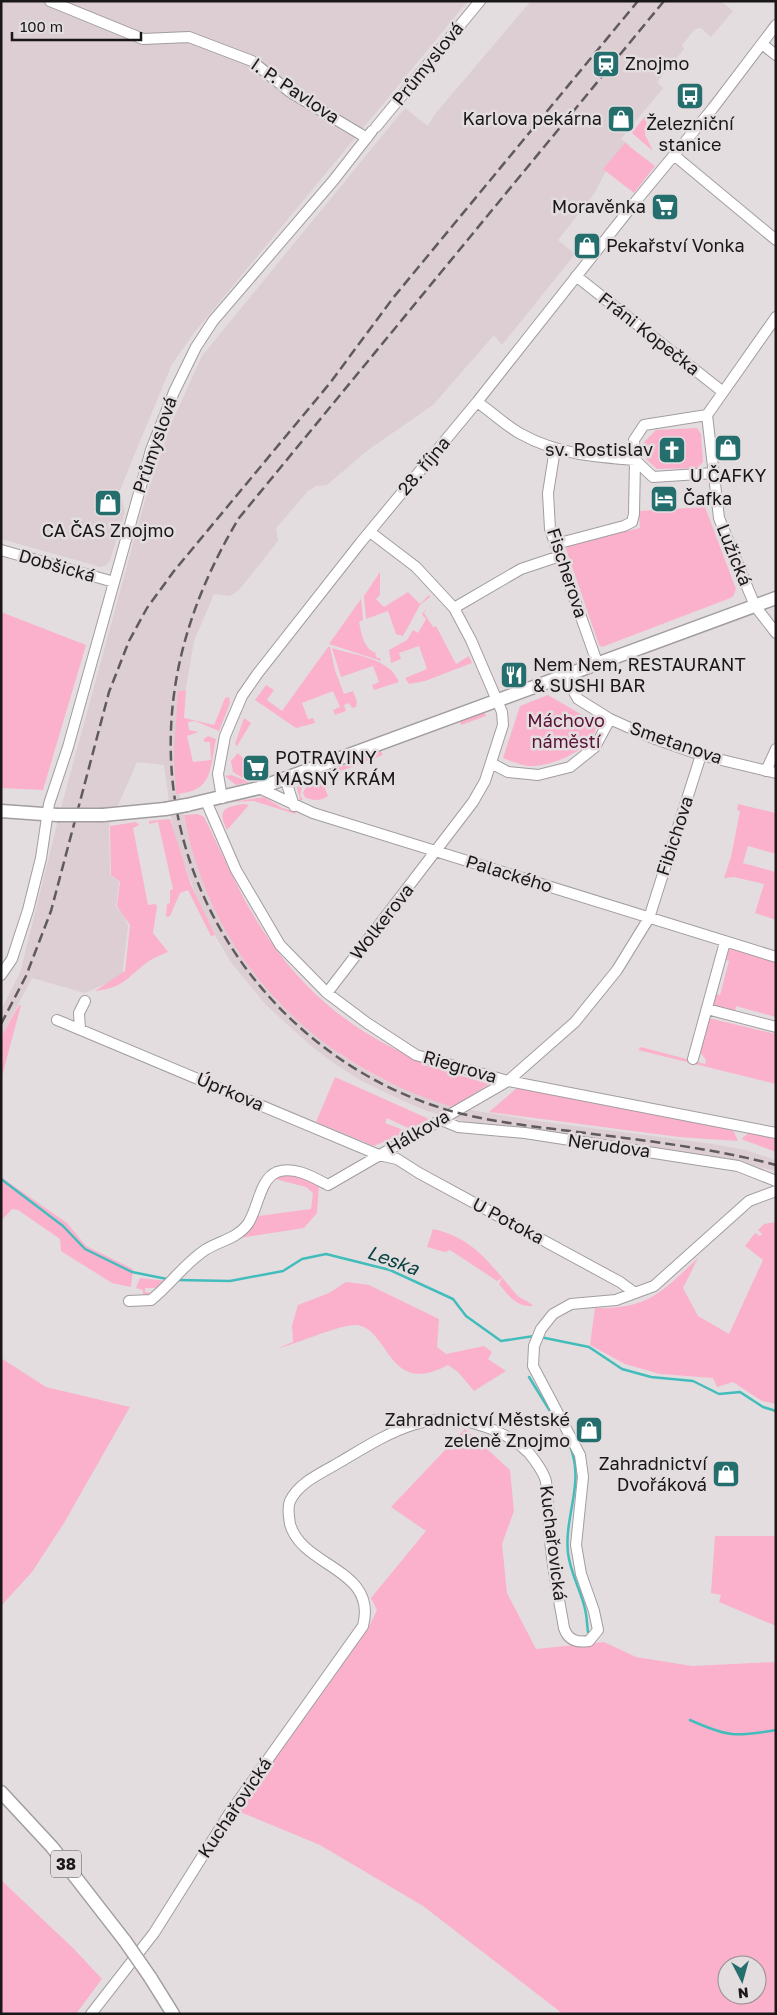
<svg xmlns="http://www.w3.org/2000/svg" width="777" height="2015" font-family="'Golos Text',sans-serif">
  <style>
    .built { fill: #dcced2 }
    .green { fill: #fbb1cc; fill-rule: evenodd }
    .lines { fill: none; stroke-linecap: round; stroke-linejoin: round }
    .stream { stroke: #43bdbc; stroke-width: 2.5 }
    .minor-casing { stroke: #a29d9f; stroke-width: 12 }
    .major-casing { stroke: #a29d9f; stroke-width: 15 }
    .minor { stroke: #fff; stroke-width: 10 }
    .major { stroke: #fff; stroke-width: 12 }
    .rail { stroke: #5f5b5d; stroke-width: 2.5; stroke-dasharray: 10 5; stroke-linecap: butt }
    .major-bridge-casing { stroke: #a29d9f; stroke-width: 15; stroke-linecap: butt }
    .major-bridge { stroke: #fff; stroke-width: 12 }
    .labels { text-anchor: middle; stroke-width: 5; stroke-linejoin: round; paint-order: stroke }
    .shield { fill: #e3dddf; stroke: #565254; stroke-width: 1 }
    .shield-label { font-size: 16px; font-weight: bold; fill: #191718 }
    .street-label { font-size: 18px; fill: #191718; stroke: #e3dddf }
    .poi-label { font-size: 18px; fill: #191718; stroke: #e3dddf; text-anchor: start }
    .park-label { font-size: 18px; fill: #591134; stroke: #e3dddf }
    .water-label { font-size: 19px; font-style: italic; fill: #094241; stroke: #e3dddf }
  </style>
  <rect width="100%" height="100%" fill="#e3dddf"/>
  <path class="built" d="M1,1h467l-275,333 -21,30 -55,133 5,3 3,12 -15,48 -3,5 -6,2 -100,-28z
    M531,1h190l12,10 -22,26 -10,-9 -6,1 -13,16 2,4 -27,33 6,6 -42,51 9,6 -24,26 -12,23 -36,46 17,14 -73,91 -8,-10 -61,70 -65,45 -41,35 -11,1 -8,5 -32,37 2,13 -39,49 -9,6 -16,-2 -20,47 -17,99 2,51 7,36 27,76 40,68 26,32 62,52 24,15 20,11 68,26 77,13 183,24 32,6 31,10v11l-65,-15 -238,-32 -46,-13 -26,-11 -39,-19 -27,-17 -25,-19 -44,-40 -36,-44 -15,-26 -14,-27 -19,-50 -9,-28 -9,-65 -27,-3 -28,64 1,49 9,7 -3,25 8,8 4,11 -6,50 -37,17 -53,-15 -31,59v-27l19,-37 42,-169 83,-304 26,-76 31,-68 203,-248 23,18 7,-12z"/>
  <path class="green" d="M645,116h2l-2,19 8,16 -21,-18z
    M625,143l30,23 -21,27 -31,-24z
    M697,428l4,6 2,28 -6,6 -40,1 -11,-10 -2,-17 12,-12z
    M705,507l31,82 -3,8 -131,50 -3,-2 -33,-96 4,-5 70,-16 -1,-17z
    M380,572v23l-4,4 8,8 24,-15 12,12 9,-9 1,2 -10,8 -17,31 -7,-2 -8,-23 -22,8 -2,-23z
    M361,599l2,21 -4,2c3,13 4,27 19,32h-3l2,4h3l1,3 -52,-17z
    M427,608l-3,5 9,14 3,-1 20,38 13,-8 3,7 -47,18 -16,3 -4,-6 22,-9 -8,-23 -20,7 2,6 -10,4 -2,-13 18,-10 6,-10 5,3 8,-14 -4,-5z
    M1,612l85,33 -43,145 -42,-2z
    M328,647h2l5,23 9,24 9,-3 4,11 -1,5 -4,1 -3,-5 -5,2 2,6 -11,4 -2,-5 7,-3 -7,-16 -31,12 6,16 5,-1 2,5 -19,5 -41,-28 11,-15 8,5 -7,10 15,11z
    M332,648c22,7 58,10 67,34l-25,8 -2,-5 7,-3 -6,-16 -32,11z
    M178,691h8l-2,27 30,7 11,-27 4,-1 1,6 -11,28 -24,-10 -7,1 1,8 10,2 -12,4 6,26 18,-2 -1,-18h-6v-3l4,-3 8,3c-7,31 -2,52 -40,55l-2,-40z
    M548,695l48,28c2,26 -47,45 -68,43 -8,-1 -16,-5 -23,-7l-2,-1 17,-52z
    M484,710l2,6 -25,9 -1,-3z
    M244,718l7,5 -14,23 -2,-2z
    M381,751l2,4 -27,10 -1,-4z
    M238,753l10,11 5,13 -10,1 -10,-6 -2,-11z
    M353,762l1,4 -30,11 -2,-3z
    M231,775l19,7 -14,3 -11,-9z
    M306,776l3,7 -7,4 -2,9 3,3 -3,2 -3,-14z
    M322,781l6,15c-6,5 -16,5 -23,1l-2,-4 3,-6z
    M264,797l18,11 14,4 -1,2 -41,-13 -21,1z
    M243,804l6,1 -22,25c-10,-20 -3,-23 16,-26z
    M738,804l38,9v41l-28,-8 -5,17 33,9v48l-21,-7 9,-29 -30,-7 -10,1 7,-21 9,-46 -3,-1z
    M198,814l6,3c20,40 38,84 64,121 56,82 128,120 221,146l-36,23c-139,-42 -242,-147 -269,-292z
    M170,819l21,66 24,50 -4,1 -23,-46 -8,3 -10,23 -4,1 1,-13 3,-1v-13l3,-1 -15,-67 -9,2v-3z
    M136,822l3,3 -6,3 15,77 8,-1 1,3 -4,26 15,19c-7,3 -15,6 -22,11 -19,15 -23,25 -51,28l30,-20 5,-46 -13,-19 3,-24 -9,-7 -1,-49z
    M735,948l41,13v56l-40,-11 -1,5 -19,-3 -4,-7 4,-7 4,1 9,-34 -5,-2 4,-9z
    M19,1005h2l-20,75v-43z
    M708,1018l68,16v50l-138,-34 3,-3 64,17 1,-4 -7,-9z
    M335,1077l94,42 -19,10 -23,-11 -2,5 16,6 2,4 -29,13 -58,-24z
    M517,1088l210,39 7,5 4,9 -59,-4 -190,-25z
    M751,1131l25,5v16l-35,-13z
    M299,1174l20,11 -2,28 -13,15 -65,10 19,-22 53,-7 2,-16 -7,-6 -31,-8 2,-3z
    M1,1177l66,46 19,23 47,23 -2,18 -19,-4 -51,-32 -1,-12 -42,-29 -6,-1 -11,12z
    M776,1222v182l-14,-3 -29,-19 -16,5 -4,-9 -53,-4 -35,-10 -35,-19 5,-37c53,1 66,-15 103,-50l-15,30 15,28 31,18 34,-74 -18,-14 10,-13 5,3 2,-2 -4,-4 6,-6z
    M433,1229c41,9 57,35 83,65 4,5 15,8 17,12 -17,1 -24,-10 -34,-22l3,-6 -5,3 -47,-31 -5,2 -18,-5z
    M140,1278l27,3 -8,7h-14v4l7,1 -9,6v-9l-7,-2z
    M346,1282l23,3 70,34 -2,28 9,7 38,-8 8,6 -4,7 18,12 -32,20 -16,-19 -10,-7c-61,33 -58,-37 -92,-40 -15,-1 -59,19 -78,23l15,-6 -1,-17 6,-20 31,-12z
    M1,1358l45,29 84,20 -66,116 -32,49 -31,34z
    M465,1429l45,41 4,41 -12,33 5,49 29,56 68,-7 32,15 56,9 84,-4v352h-213l-140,-108 -103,-61 -82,-34 130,-182 9,-19 -6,-12 55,-67 -35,-24zM727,1965h30v30h-30z
    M715,1536h61v90l-57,-24 2,-7 -10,-2z
    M1,1880l73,69 28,30 -26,35h-75z"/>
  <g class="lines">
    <path class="stream" d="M1,1179l62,47 22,23 47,23 35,7
      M178,1280l52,1 53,-10 19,-12 24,-5 64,16 63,29 13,17 35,25 33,-5
      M540,1337l49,10 33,22 29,8 42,4 26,13 21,-2 23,15 13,4
      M529,1377l29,47
      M570,1446c15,38 -6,69 -2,107 2,19 13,38 17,56 2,8 2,16 3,23
      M690,1720c38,17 45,17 86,10"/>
    <g class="minor-casing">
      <path id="minor" d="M50,1l93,38 46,-2 63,24 38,31 77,46
        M762,44l14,11
        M376,127l104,-126
        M675,156l101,84
        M576,276l147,116
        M477,402c15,10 29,24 44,32 36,20 74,23 114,26l-1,54 -2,8 -8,4 -68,18
        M707,415l12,103 36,88 21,27
        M707,415l-63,10 -10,15 1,20 18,17 61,-4
        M707,415l69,-98
        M555,449l-7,44 2,36 48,136
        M1,550l113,32
        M454,608l67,-39 39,-13
        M565,676l13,23 32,20 40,18 51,18 75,18
        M491,763l17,9 30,3 32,-8 25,-20 15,-28
        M766,771l10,-22
        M285,778l9,28
        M259,788l54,25 463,144
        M222,798l-4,-24 7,-38 17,-40 16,-23 103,-131 116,-140 159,-201 77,-93 63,-83
        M206,801l30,69 44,75 47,48 40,30 49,32 92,26 268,52
        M1,975l11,-16 16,-49 13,-52 8,-54 19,-57 83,-297 23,-58 22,-45 17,-26 120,-140 39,-50
        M327,993l146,-191 12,-21 18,-56 -1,-13 -31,-72 -17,-32 -38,-41 -46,-35
        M707,1009l69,18
        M57,1020l322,135 18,4 22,14 201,109 15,11
        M80,1029l-1,-16 6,-12
        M693,1059l32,-117
        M441,1120l17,7 67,6 213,33 38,15
        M129,1301l22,-1c19,-15 33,-36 54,-50 14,-9 31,-11 42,-25 11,-14 12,-46 30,-53 18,-6 36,5 51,13l180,-104 67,-59 42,-52 32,-52 52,-163
        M91,2014l63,-81 75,-119 134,-188c15,-58 -61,-58 -73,-102 -1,-7 -3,-16 0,-23 9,-19 32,-28 50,-39 46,-27 88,-56 143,-36 16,5 34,15 46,27 5,6 16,21 17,29 3,18 2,38 4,56 2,30 9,60 14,90 4,12 13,15 25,13l9,-11 -4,-19 -13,-37 -5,-29 7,-68 -3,-22 -47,-89 1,-20 7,-17 12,-15 18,-10 45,-4 38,-14 95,-85 27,-10"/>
    </g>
    <g class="major-casing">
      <path id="major" d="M187,805l72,-17 517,-190
        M1,811l56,4
        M103,815l62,-6
        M1,1792l51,55 73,94
        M150,1977l23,37"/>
    </g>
    <use href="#minor" class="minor"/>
    <use href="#major" class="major"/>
    <path class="rail" d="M664,1l-425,517c-39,65 -65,135 -68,211 -7,167 102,320 258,375 45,16 93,21 141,27 69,9 138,16 206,34
      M1,1024l25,-48 25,-65 58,-219 20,-51 18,-33 27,-37 156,-188 63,-85 245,-297"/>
    <g class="major-bridge-casing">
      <path id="major-bridge" d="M165,809l22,-4
        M57,815h46
        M125,1941l25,36"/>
    </g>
    <use href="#major-bridge" class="major-bridge"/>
  </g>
  <defs>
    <g id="station-square" transform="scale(1.4375)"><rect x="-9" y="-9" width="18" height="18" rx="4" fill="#246f6e" stroke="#e3dddf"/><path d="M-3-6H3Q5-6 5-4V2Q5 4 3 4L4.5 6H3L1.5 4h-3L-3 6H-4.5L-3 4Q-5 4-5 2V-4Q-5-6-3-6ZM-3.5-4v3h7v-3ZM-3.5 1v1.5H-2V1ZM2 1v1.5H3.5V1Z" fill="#fff"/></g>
    <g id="bus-square" transform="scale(1.4375)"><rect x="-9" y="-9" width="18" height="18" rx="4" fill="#246f6e" stroke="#e3dddf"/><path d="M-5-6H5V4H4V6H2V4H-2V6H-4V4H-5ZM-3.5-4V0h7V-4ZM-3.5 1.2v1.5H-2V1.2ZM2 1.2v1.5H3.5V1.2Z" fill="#fff"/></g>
    <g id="shop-square" transform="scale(1.4375)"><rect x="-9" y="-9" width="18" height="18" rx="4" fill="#246f6e" stroke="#e3dddf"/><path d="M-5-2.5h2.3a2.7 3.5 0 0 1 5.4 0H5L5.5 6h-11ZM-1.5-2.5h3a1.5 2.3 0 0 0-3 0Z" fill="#fff"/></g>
    <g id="supermarket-square" transform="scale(1.4375)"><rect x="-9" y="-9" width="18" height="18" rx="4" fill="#246f6e" stroke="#e3dddf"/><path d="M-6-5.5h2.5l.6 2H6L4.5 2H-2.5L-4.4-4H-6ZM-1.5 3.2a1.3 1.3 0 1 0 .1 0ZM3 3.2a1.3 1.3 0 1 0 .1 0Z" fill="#fff"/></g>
    <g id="church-square" transform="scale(1.4375)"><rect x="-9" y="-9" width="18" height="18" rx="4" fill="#246f6e" stroke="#e3dddf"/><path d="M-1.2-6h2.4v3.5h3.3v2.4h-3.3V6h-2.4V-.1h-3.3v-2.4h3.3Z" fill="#fff"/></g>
    <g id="hotel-square" transform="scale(1.4375)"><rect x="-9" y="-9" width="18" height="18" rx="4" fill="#246f6e" stroke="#e3dddf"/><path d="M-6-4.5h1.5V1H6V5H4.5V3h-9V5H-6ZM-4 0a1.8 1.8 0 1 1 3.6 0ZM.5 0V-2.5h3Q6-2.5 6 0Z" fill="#fff"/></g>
    <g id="restaurant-square" transform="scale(1.4375)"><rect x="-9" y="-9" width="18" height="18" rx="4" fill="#246f6e" stroke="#e3dddf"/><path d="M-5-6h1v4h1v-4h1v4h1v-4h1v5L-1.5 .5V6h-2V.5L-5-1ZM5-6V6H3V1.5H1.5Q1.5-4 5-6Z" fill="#fff"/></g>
  </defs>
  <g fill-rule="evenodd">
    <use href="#station-square" x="606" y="64"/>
    <use href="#bus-square" x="690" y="96"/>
    <use href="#shop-square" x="621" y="119"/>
    <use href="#supermarket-square" x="665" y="207"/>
    <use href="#shop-square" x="587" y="246"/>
    <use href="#shop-square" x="728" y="448"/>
    <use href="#church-square" x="672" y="450"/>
    <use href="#hotel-square" x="664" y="499"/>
    <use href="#shop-square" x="108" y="503"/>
    <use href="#restaurant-square" x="514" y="675"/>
    <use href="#supermarket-square" x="256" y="768"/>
    <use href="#shop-square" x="589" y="1430"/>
    <use href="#shop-square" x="726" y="1474"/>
  </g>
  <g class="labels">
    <rect class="shield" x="51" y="1850.5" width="30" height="27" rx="4"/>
    <g class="shield-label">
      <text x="66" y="1870">38</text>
    </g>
    <g class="street-label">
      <text transform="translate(428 64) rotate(-51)" y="6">Průmyslová</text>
      <text transform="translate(295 91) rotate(34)" y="6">I. P. Pavlova</text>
      <text transform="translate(649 334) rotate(38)" y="6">Fráni Kopečka</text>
      <text transform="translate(155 445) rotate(-71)" y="6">Průmyslová</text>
      <text transform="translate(424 466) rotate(-50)" y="6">28. října</text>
      <text transform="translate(734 555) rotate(68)" y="6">Lužická</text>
      <text transform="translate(57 566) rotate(16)" y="6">Dobšická</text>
      <text transform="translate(567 573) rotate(72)" y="6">Fischerova</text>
      <text transform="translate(676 743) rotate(19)" y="6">Smetanova</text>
      <text transform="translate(675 836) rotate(-72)" y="6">Fibichova</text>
      <text transform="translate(509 874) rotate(17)" y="6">Palackého</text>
      <text transform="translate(382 922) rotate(-52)" y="6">Wolkerova</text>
      <text transform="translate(460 1067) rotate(16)" y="6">Riegrova</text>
      <text transform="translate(230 1092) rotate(23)" y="6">Úprkova</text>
      <text transform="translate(418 1132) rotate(-30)" y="6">Hálkova</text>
      <text transform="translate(609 1146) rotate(8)" y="6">Nerudova</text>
      <text transform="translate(508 1221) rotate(28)" y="6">U Potoka</text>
      <text transform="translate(553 1543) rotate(83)" y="6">Kuchařovická</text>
      <text transform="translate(235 1808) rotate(-56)" y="6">Kuchařovická</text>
    </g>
    <g class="poi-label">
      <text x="625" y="70">Znojmo</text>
      <text x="602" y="125" text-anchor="end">Karlova pekárna</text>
      <text x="690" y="130" text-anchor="middle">Železniční<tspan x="690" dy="21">stanice</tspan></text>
      <text x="646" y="213" text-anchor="end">Moravěnka</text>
      <text x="606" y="252">Pekařství Vonka</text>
      <text x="653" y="456" text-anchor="end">sv. Rostislav</text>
      <text x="728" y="482" text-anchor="middle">U ČAFKY</text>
      <text x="683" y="505">Čafka</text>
      <text x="108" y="537" text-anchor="middle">CA ČAS Znojmo</text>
      <text x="533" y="671">Nem Nem, RESTAURANT<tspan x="533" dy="21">&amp; SUSHI BAR</tspan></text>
      <text x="275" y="764">POTRAVINY<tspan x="275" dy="21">MASNÝ KRÁM</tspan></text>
      <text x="570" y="1426" text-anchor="end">Zahradnictví Městské<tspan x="570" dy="21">zeleně Znojmo</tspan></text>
      <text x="707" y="1470" text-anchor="end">Zahradnictví<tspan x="707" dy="21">Dvořáková</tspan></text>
    </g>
    <g class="park-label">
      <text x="566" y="727">Máchovo<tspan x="566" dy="21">náměstí</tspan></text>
    </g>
    <g class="water-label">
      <text transform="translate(393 1260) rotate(20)" y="7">Leska</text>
    </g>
  </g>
  <rect width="777" height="2015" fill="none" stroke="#191718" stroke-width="5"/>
  <g transform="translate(742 1980) rotate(174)"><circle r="24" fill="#e3dddf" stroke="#928e8f"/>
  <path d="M0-4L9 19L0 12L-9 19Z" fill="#246f6e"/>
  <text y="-8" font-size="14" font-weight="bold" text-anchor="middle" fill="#191718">N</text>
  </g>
  <path d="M12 32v8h129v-8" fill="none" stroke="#191718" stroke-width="2.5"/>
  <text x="20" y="32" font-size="15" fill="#191718" stroke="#e3dddf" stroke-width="4" paint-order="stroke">100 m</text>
</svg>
